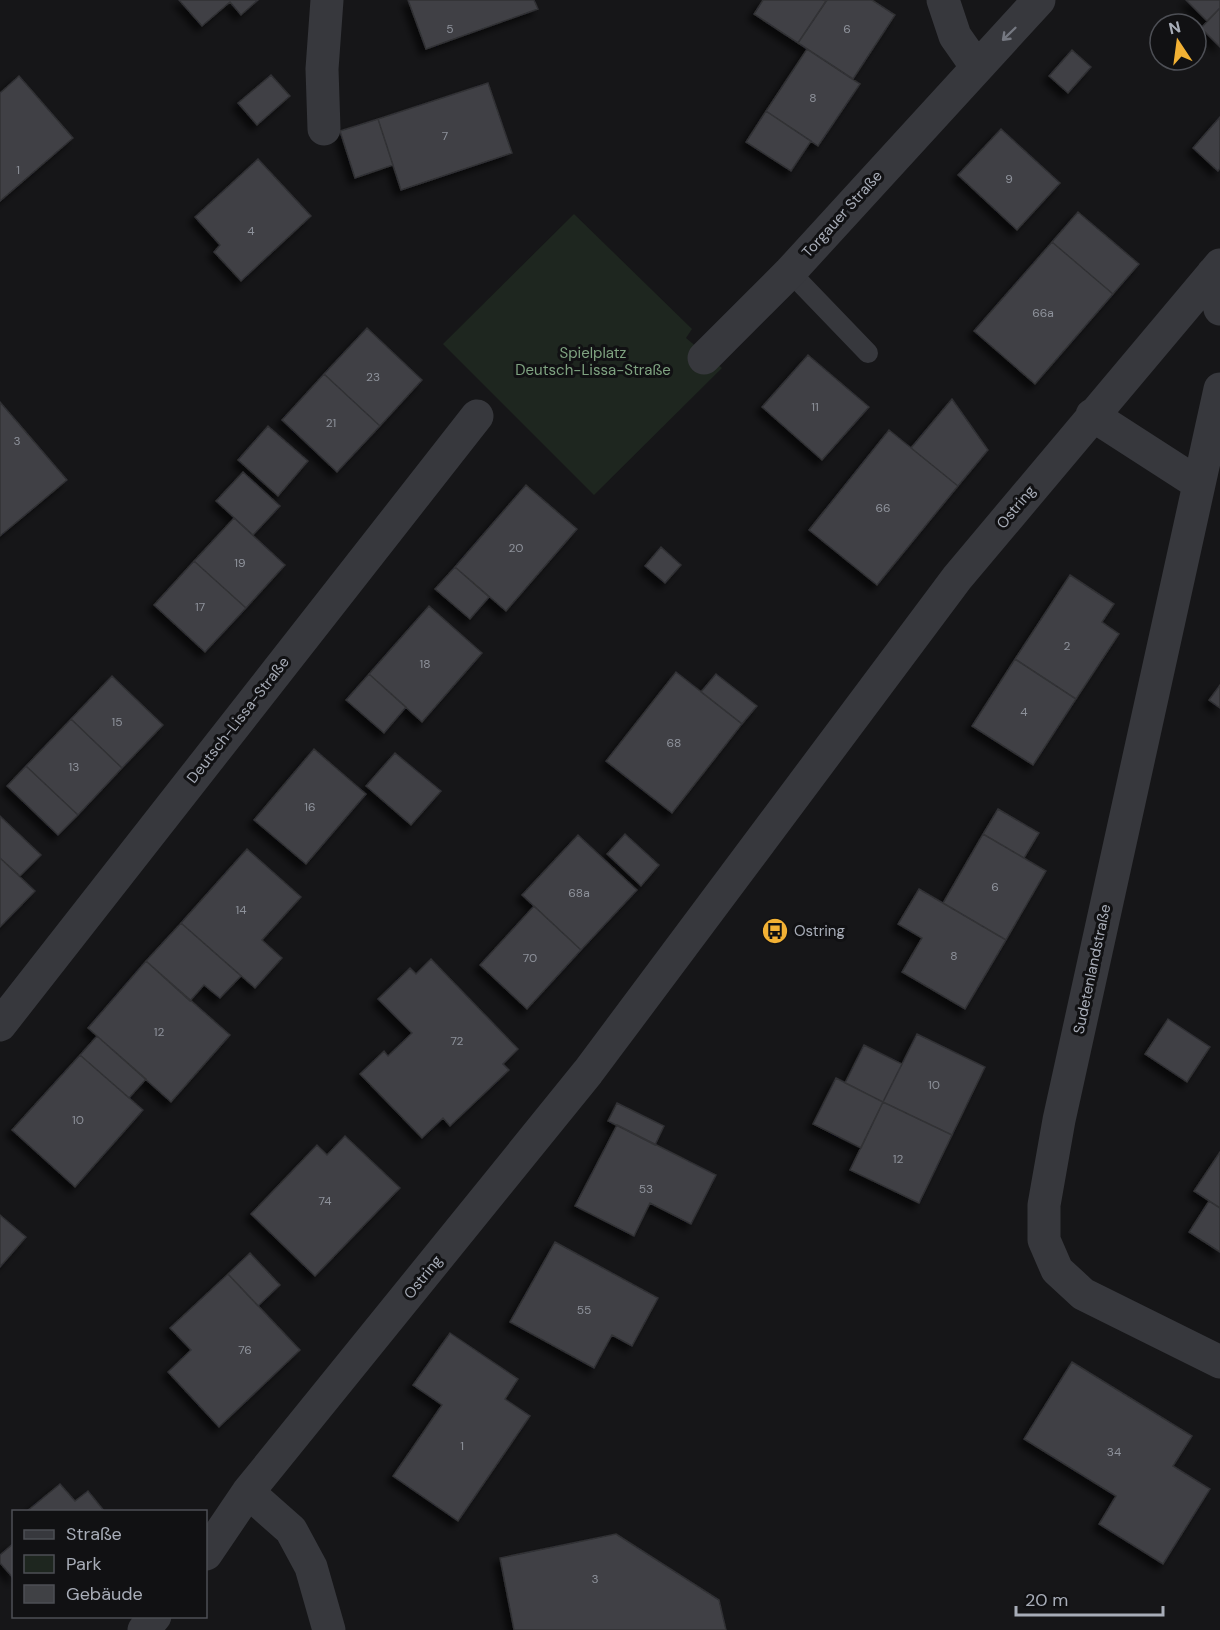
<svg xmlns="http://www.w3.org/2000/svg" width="1220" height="1630" font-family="'DM Sans',sans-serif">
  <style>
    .green { fill: #1e261f }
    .building { fill: #404145; stroke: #303034; stroke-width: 1.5; filter: url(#shadow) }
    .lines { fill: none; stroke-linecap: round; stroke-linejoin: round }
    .service { stroke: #37383d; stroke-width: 20 }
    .minor { stroke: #37383d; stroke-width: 33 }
    .oneway { stroke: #757881 }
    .labels { text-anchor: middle; stroke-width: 6; stroke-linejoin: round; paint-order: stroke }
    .number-label { font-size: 12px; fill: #8e929b }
    .street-label { font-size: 15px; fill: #a8adb8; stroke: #111113 }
    .park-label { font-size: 15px; fill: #7fa381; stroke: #111113 }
    .poi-label { font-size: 15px; fill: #a8adb8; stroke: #111113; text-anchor: start }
  </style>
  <defs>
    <filter id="shadow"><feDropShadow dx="-5.5" dy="5.5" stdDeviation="3" flood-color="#0009"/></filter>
  </defs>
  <rect width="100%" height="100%" fill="#161618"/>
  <path class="green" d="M574,214l118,115 -6,9 36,30 -128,127 -151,-151z"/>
  <path class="building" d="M179,0h79l-17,15 -11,-13 -28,24z
    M408,0h126l4,9 -112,40z
    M763,0h60l3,1 -28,42 -44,-29z
    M827,0h45l23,15 -42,64 -55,-36z
    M1186,0h34v8l-13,13z
    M1220,8v39l-19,-19z
    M807,49l53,35 -42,62 -52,-35z
    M1072,50l19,17 -23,26 -19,-17z
    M271,75l19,21 -33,29 -19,-22z
    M19,76l54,62 -73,63v-108z
    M488,83l24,70 -111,37 -23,-71z
    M766,111l45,30 -20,30 -45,-29z
    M1220,117v51l-2,3 -25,-23z
    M378,119l15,46 -38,13 -15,-47z
    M1001,129l59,54 -43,47 -59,-55z
    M258,159l53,57 -70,65 -27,-29 6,-7 -25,-28z
    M1078,212l61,52 -26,30 -61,-52z
    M1052,242l61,52 -78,90 -61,-53z
    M367,328l55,52 -42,46 -56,-52z
    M808,355l61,52 -47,53 -60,-53z
    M324,374l56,52 -43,46 -55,-52z
    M952,399l36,51 -30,36 -47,-38z
    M0,402l67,78 -67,56z
    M268,426l40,35 -30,35 -40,-36z
    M889,430l69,56 -81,99 -68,-55z
    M243,472l37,34 -27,29 -37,-34z
    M526,485l51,44 -71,82 -51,-44z
    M234,518l51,47 -39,43 -52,-47z
    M661,547l20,18 -16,18 -20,-17z
    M194,561l52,47 -41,44 -51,-47z
    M455,567l34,30 -19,22 -35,-30z
    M1070,575l44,29 -12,18 17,12 -43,65 -61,-40z
    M429,606l53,47 -60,69 -53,-48z
    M1015,659l61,40 -43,66 -61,-39z
    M676,672l66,52 -70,89 -66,-52z
    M369,674l37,33 -22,26 -38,-33z
    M716,674l41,32 -15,18 -41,-32z
    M112,676l51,49 -41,43 -51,-49z
    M1220,685v23l-11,-8z
    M71,719l51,49 -44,47 -52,-49z
    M314,749l52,45 -60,70 -52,-44z
    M395,753l46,38 -30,34 -45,-39z
    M26,766l52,49 -20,20 -51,-49z
    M998,809l41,24 -15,25 -41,-24z
    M0,816l41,39 -21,21 -20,-18z
    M625,834l34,31 -18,21 -34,-32z
    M983,834l63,37 -40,69 -63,-37z
    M578,835l59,55 -56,60 -59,-55z
    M247,849l54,48 -39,43 20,18 -27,30 -74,-65z
    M0,858l35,33 -35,36z
    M919,889l87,51 -41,69 -63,-37 20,-34 -24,-14z
    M534,906l47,44 -54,59 -47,-44z
    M181,923l60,53 -21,22 -16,-13 -14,16 -44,-40z
    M431,959l87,90 -15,15 6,6 -59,56 -7,-8 -21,20 -62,-64 24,-23 4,5 24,-23 -34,-34 32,-31 6,6z
    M146,961l84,74 -59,67 -83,-74z
    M1168,1019l42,28 -23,35 -42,-28z
    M917,1034l68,33 -33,68 -69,-33z
    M97,1036l49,43 -17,19 -49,-43z
    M864,1045l38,19 -19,38 -38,-19z
    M80,1055l63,55 -68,77 -63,-57z
    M836,1078l47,24 -22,46 -48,-24z
    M883,1102l69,33 -33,68 -69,-33z
    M617,1103l47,23 -9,19 -47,-24z
    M617,1125l99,50 -25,49 -41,-21 -16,33 -59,-30z
    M345,1136l55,52 -85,88 -64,-62 66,-69 10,10z
    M1220,1152v56l-26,-17z
    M1209,1201l11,7v44l-31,-20z
    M0,1215l26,22 -26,30z
    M555,1242l103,56 -26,48 -20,-11 -18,33 -84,-46z
    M250,1253l30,32 -22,21 -30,-32z
    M228,1274l72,76 -81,77 -51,-55 23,-22 -21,-22z
    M450,1333l68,46 -13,20 25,17 -72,105 -65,-45 49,-71 -29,-20z
    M1072,1362l120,74 -19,30 37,23 -47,75 -64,-40 17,-28 -92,-57z
    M60,1484l15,17 13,-10 17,21h-79z
    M616,1534l103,66 7,30h-212l-14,-72z
    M14,1543v36l-14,-16v-8z"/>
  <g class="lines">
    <path class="service" d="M790,272l78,81"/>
    <path class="minor" d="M943,0l12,36 21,30
      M324,129l-2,-60 5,-69
      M1213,273l7,36
      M704,358l86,-86 249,-272
      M1220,389l-161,731 -15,85v35l13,30 26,24 137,68
      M1092,415l107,69
      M0,1025l477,-609
      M248,1492l43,38 20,37 18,63
      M206,1554l42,-62 340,-420 369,-494 263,-313
      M144,1630l11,-14"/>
  </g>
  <defs><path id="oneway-shaft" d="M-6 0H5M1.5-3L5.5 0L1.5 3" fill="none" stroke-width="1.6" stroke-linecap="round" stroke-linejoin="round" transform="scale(1.5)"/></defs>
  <use class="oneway" href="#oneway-shaft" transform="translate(1009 34) rotate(136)"/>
  <defs>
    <g id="bus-disc" transform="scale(1.35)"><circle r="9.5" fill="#f2b134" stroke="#111113"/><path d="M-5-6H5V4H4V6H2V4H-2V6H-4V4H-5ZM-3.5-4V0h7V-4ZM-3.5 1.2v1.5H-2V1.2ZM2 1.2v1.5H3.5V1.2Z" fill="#111"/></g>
  </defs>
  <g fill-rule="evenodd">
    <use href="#bus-disc" x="775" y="931"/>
  </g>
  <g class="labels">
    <g class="number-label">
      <text x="450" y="33">5</text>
      <text x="847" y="33">6</text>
      <text x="813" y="102">8</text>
      <text x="445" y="140">7</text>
      <text x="18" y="174">1</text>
      <text x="1009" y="183">9</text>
      <text x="251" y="235">4</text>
      <text x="1043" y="317">66a</text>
      <text x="373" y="381">23</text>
      <text x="815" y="411">11</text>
      <text x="331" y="427">21</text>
      <text x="17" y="445">3</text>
      <text x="883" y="512">66</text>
      <text x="516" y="552">20</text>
      <text x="240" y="567">19</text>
      <text x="200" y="611">17</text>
      <text x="1067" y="650">2</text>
      <text x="425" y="668">18</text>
      <text x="1024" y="716">4</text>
      <text x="117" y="726">15</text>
      <text x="674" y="747">68</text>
      <text x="74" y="771">13</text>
      <text x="310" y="811">16</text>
      <text x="995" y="891">6</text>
      <text x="579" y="897">68a</text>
      <text x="241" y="914">14</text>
      <text x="954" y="960">8</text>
      <text x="530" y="962">70</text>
      <text x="159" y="1036">12</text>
      <text x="457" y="1045">72</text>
      <text x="934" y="1089">10</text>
      <text x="78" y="1124">10</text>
      <text x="898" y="1163">12</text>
      <text x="646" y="1193">53</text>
      <text x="325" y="1205">74</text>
      <text x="584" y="1314">55</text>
      <text x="245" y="1354">76</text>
      <text x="462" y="1450">1</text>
      <text x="1114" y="1456">34</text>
      <text x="595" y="1583">3</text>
    </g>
    <g class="street-label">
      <text transform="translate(842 214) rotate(-48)" y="5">Torgauer Straße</text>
      <text transform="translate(1016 507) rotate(-50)" y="5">Ostring</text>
      <text transform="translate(238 720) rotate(-52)" y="5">Deutsch-Lissa-Straße</text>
      <text transform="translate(1092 969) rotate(-78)" y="5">Sudetenlandstraße</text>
      <text transform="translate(423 1277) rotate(-51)" y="5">Ostring</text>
    </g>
    <g class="park-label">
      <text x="593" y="358">Spielplatz<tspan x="593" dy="17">Deutsch-Lissa-Straße</tspan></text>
    </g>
    <g class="poi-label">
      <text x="794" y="936">Ostring</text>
    </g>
  </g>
  <rect x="12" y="1510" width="195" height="108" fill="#111113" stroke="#4d4f55" stroke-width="1.5"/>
  <rect x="24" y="1530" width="30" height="9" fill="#37383d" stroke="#4d4f55" stroke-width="1.5"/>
  <text x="66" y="1540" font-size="18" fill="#a8adb8">Straße</text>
  <rect x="24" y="1555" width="30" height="18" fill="#1e261f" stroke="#4d4f55" stroke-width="1.5"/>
  <text x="66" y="1570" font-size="18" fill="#a8adb8">Park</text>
  <rect x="24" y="1585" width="30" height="18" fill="#404145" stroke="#4d4f55" stroke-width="1.5"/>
  <text x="66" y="1600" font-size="18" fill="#a8adb8">Gebäude</text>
  <g transform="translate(1178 42) rotate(347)"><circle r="28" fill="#111113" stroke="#4d4f55" stroke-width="1.5"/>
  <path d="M0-4.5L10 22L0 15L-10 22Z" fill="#f2b134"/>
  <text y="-9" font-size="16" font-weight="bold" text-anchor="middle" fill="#a8adb8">N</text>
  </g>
  <path d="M1016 1606v9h147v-9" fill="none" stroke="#a8adb8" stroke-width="3"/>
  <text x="1025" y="1606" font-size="18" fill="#a8adb8" stroke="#111113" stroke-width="4.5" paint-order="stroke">20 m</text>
</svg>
